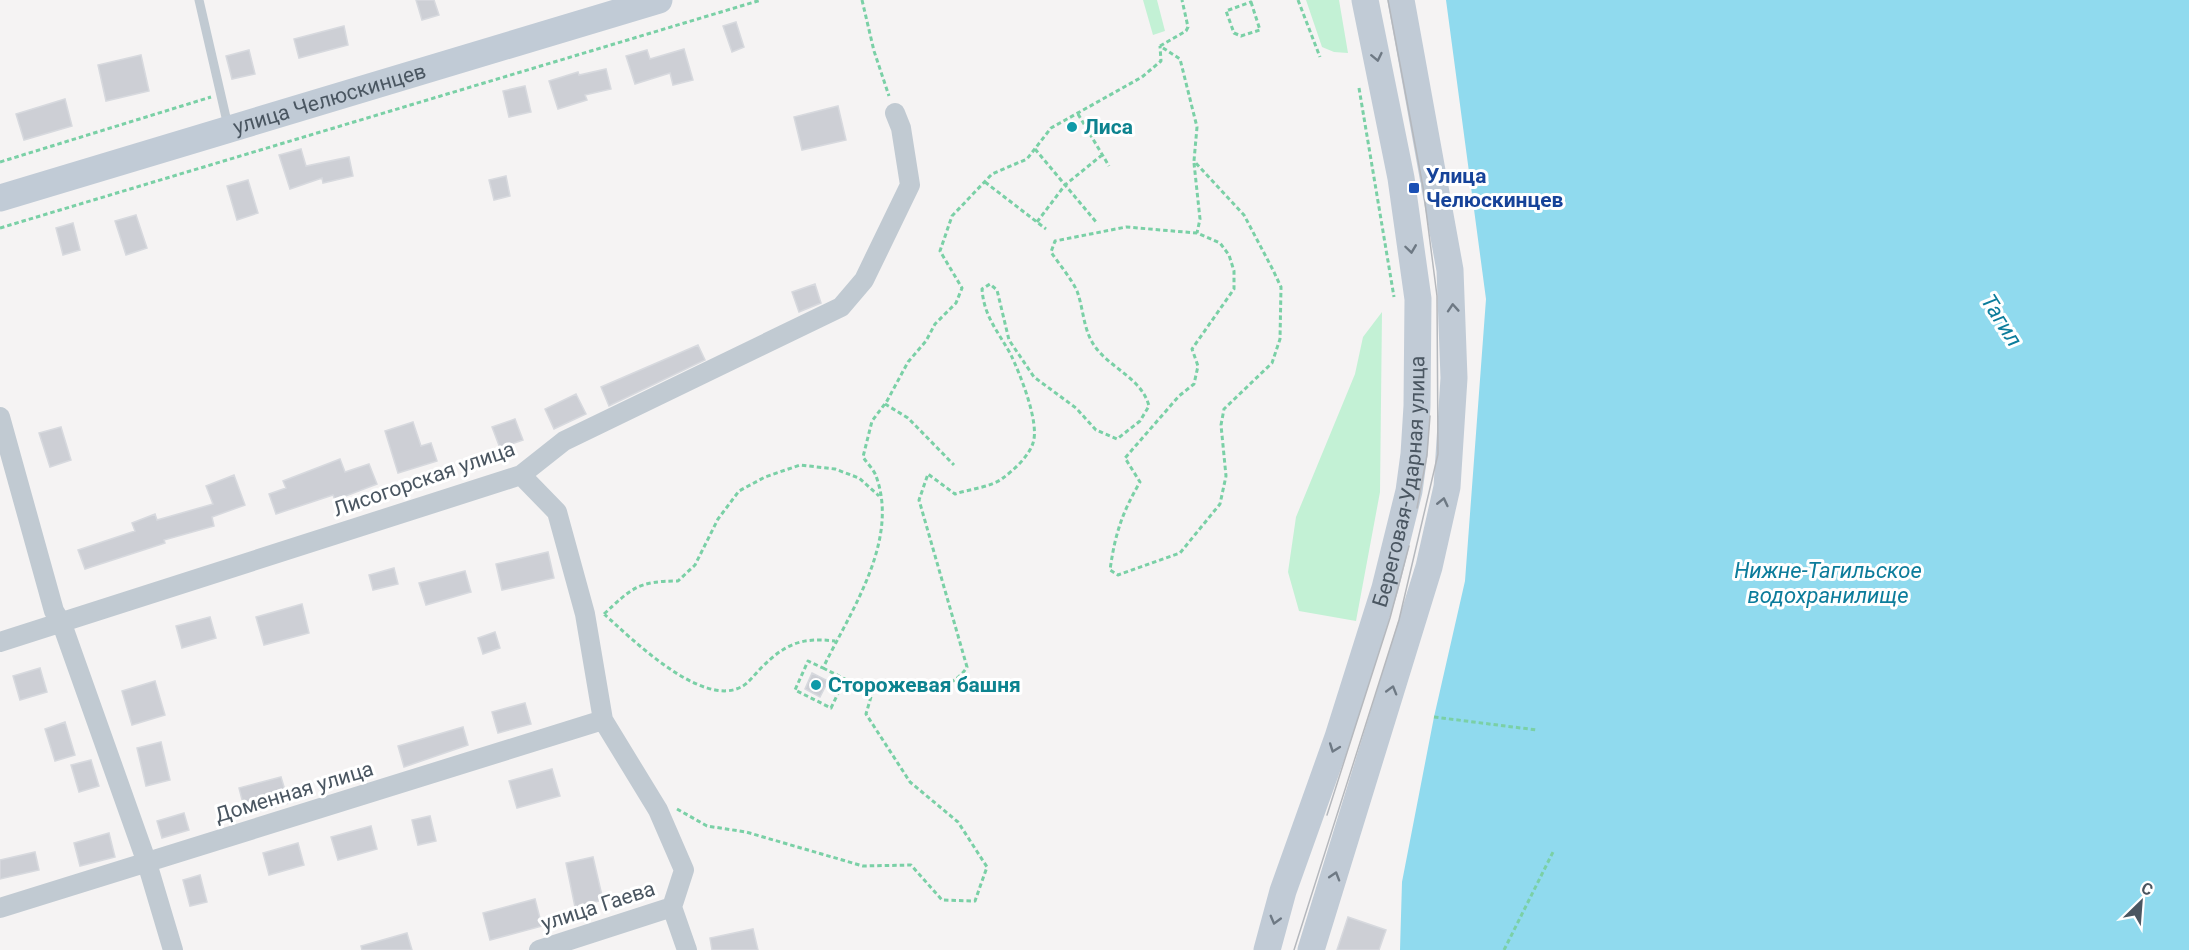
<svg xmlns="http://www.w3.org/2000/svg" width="2189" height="950" font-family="Roboto,sans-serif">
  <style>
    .green { fill: #c3f1d5 }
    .water { fill: #90daee }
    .building { fill: #cdcfd5; stroke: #d7d9de; stroke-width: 1.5 }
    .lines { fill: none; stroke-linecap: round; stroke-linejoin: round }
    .path { stroke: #7ad0a6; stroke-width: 3; stroke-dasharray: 4.5 3; stroke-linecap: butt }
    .service { stroke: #c1cad2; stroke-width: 9 }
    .minor { stroke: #c1cad2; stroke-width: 20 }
    .secondary { stroke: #c1cbd6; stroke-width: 27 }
    .tram { stroke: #b5b8bd; stroke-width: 1.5 }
    .oneway { stroke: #6e7984 }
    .culture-dot { fill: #0f9aa8; stroke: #fff; stroke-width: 2 }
    .transit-dot { fill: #1a4fb4; stroke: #fff; stroke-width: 2 }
    .labels { text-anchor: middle; stroke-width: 6; stroke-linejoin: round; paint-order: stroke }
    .street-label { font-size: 21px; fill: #4a5661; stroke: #fff }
    .culture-label { font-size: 21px; font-weight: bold; fill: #0d838f; stroke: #fff; text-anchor: start }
    .transit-label { font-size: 21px; font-weight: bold; fill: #164399; stroke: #fff; text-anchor: start }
    .water-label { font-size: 22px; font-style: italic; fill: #0c7c9b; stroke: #fff }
  </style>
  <rect width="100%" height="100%" fill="#f5f3f3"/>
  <path class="green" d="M1143,0h14l8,31 -12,4z
    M1306,0h33l9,53 -14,-1 -12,-5z
    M1382,312l-2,180 -24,129 -57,-10 -11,-39 8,-55 59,-143 8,-37z"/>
  <path class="water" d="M1446,0h743v950h-789l2,-68 32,-165 31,-136 21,-282z"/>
  <path class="building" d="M416,0h18l5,15 -17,5z
    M736,22l8,25 -12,5 -9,-26z
    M344,26l4,19 -49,13 -5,-19z
    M684,49l9,31 -20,5 -3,-12 -35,11 -9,-28 21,-6 3,9z
    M249,50l6,24 -23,5 -6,-23z
    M141,55l8,36 -43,10 -8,-36z
    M606,69l5,20 -26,6 2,5 -29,9 -9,-28 29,-9 1,3z
    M525,86l6,26 -22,5 -6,-26z
    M65,99l7,27 -48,14 -8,-26z
    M838,106l8,34 -44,10 -8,-33z
    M301,149l5,17 43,-9 4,19 -30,7 -1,-5 -32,11 -11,-34z
    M506,176l4,20 -16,4 -5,-20z
    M248,180l10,33 -21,7 -10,-34z
    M136,215l11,33 -21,7 -11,-34z
    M73,223l7,27 -17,5 -7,-27z
    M815,284l6,19 -22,9 -7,-20z
    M698,345l7,15 -96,46 -8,-19z
    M576,394l10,20 -32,15 -9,-20z
    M515,419l8,21 -23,8 -8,-21z
    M413,422l8,24 10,-3 6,18 -39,12 -13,-42z
    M61,427l10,33 -21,7 -11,-34z
    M340,459l5,13 24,-8 8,20 -42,16 -2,-5 -57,19 -7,-20 17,-6 -3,-7z
    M234,475l11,30 -33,12 2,9 -50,14 1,3 -80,26 -7,-19 57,-19 -3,-8 23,-9 2,6 56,-16 -7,-18z
    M548,552l6,26 -52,12 -6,-26z
    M394,568l4,16 -25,6 -4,-15z
    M465,571l6,21 -45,13 -7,-22z
    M302,604l7,29 -45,12 -8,-28z
    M210,617l6,21 -34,10 -6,-22z
    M495,632l5,16 -17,6 -5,-16z
    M40,668l7,24 -27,8 -7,-24z
    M812,673l16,8 -8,16 -15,-8z
    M155,681l10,34 -33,10 -10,-34z
    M525,703l6,21 -33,9 -6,-21z
    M65,722l10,33 -20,6 -10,-32z
    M463,727l5,18 -64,22 -6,-21z
    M161,742l9,38 -24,6 -9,-38z
    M91,760l8,26 -20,6 -8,-27z
    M552,769l8,27 -43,12 -8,-27z
    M281,777l8,26 -43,12 -7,-27z
    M184,813l5,17 -27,8 -5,-17z
    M430,816l6,25 -18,4 -6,-25z
    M371,826l6,23 -39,11 -7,-23z
    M109,833l6,24 -35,9 -6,-23z
    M298,843l6,22 -35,10 -6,-22z
    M35,852l4,18 -39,9v-19z
    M593,857l10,43 -28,7 -9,-44z
    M200,875l7,27 -17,4 -7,-26z
    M535,899l7,27 -52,14 -7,-27z
    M1348,917l38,13 -7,20h-42z
    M753,929l5,21h-46l-2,-12z
    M407,933l5,17h-50l-1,-4z"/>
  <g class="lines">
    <path class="path" d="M862,0l12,51 15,45
      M1298,0l22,57
      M1251,2l9,28 -19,6 -7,-3 -8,-22z
      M1160,46l26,-15 2,-4 -6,-27
      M1359,88l35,209
      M1078,114l31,52
      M1035,149l62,74
      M0,162l211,-65
      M1194,163l6,56 -3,14
      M985,182l61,47
      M1037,222l28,-37 37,-30
      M0,228l761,-228
      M885,404l23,14 46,47
      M604,614c28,-26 34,-33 74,-33l17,-16 23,-46 21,-28 26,-14 35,-12 35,4 24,9 20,18
      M604,614c27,24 97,94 137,73 7,-3 14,-13 20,-19 24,-24 40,-31 74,-27
      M823,668l22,11 -14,29 -36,-18 13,-29 15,7c27,-56 77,-127 53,-192 -2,-6 -9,-13 -13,-19l9,-36 15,-20 21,-39 18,-21 9,-17 21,-21 6,-15 -22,-37 12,-35 40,-42 35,-15 24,-31 91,-51 19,-16 -1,-15
      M1434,717l103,13
      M677,809l30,17 39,6 117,34 48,-1 31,35 33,1 12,-34 -29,-45 -48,-40 -44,-68 7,-24c31,-5 74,9 94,-23l-48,-167 9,-26 27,20c15,-5 37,-7 48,-16 11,-8 26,-22 30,-35 7,-20 -13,-69 -22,-88 -13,-24 -27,-38 -29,-66l8,-5 7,6 12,50 25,37 42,31 20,22 21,9 23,-18 9,-15c-7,-27 -37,-37 -53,-58 -13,-17 -12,-38 -19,-57 -6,-13 -18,-27 -26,-39l4,-11 71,-14 71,6 23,10 9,12 5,16v18l-42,60 6,17 -4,18 -15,12 -54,62 15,24c-18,31 -25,52 -30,88l8,5 62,-22 40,-49 6,-28 -5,-51 3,-16 48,-46 8,-24 1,-52 -8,-17 -29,-55 -50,-54 3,-34 -17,-68 -20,-13
      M1504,950l49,-98"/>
    <path class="service" d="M199,0l29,126"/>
    <path class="minor" d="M0,417l54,194 8,13 85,239 26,87
      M521,475l36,37 28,102 18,106 55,90 26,60 -12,37 15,43
      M0,642l521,-167 43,-34 277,-134 23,-27 46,-95 -9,-57 -6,-15
      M0,908l603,-188
      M539,950l133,-43"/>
    <g class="secondary">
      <path id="s1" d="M0,198l659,-198"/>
      <path id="s2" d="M1267,950l16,-59 55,-154 47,-149 24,-97 5,-37 3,-48 1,-107 -17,-121 -36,-178"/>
      <path d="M1311,950l118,-383 18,-80 7,-109 -4,-108 -49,-270"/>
    </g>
    <path class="tram" d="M1417,508l10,-53 3,-39
      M1327,815l63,-197 19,-72
      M1294,950l105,-330 39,-166 -1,-158 -14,-109 -35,-187"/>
  </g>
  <defs><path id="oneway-chevron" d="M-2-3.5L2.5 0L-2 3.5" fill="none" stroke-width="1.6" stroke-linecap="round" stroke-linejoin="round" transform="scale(1.5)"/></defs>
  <g class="oneway">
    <use href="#oneway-chevron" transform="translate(1377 57) rotate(78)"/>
    <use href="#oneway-chevron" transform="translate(1411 249) rotate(82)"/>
    <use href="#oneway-chevron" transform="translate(1453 308) rotate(-94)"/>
    <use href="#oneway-chevron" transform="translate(1443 502) rotate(-77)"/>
    <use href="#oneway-chevron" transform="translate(1392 690) rotate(-74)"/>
    <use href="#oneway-chevron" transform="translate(1334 748) rotate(110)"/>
    <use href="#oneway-chevron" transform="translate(1335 876) rotate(-73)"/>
    <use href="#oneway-chevron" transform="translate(1275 920) rotate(105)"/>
  </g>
  <g class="culture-dot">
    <circle cx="1072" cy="127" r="6"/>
    <circle cx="816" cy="685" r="6"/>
  </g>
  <rect class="transit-dot" x="1408" y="182" width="12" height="12" rx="3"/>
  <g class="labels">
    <g class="street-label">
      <text dy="7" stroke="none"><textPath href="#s1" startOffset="344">улица Челюскинцев</textPath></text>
      <text transform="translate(424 479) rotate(-19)" y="7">Лисогорская улица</text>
      <text dy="7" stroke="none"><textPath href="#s2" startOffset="489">Береговая-Ударная улица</textPath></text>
      <text transform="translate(294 792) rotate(-17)" y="7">Доменная улица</text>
      <text transform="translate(598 906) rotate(-18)" y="7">улица Гаева</text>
    </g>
    <g class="culture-label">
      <text x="1084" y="134">Лиса</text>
      <text x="828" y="692">Сторожевая башня</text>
    </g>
    <g class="transit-label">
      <text x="1426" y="183">Улица<tspan x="1426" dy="24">Челюскинцев</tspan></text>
    </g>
    <g class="water-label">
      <text transform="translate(2002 320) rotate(58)" y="8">Тагил</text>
      <text x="1828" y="578">Нижне-Тагильское<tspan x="1828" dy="25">водохранилище</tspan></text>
    </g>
  </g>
  <g transform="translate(2141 902) rotate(25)" stroke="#ffffff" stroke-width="4.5" paint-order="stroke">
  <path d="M0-4.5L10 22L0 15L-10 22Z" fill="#4a5661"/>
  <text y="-9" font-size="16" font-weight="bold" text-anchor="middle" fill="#4a5661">С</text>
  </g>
</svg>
